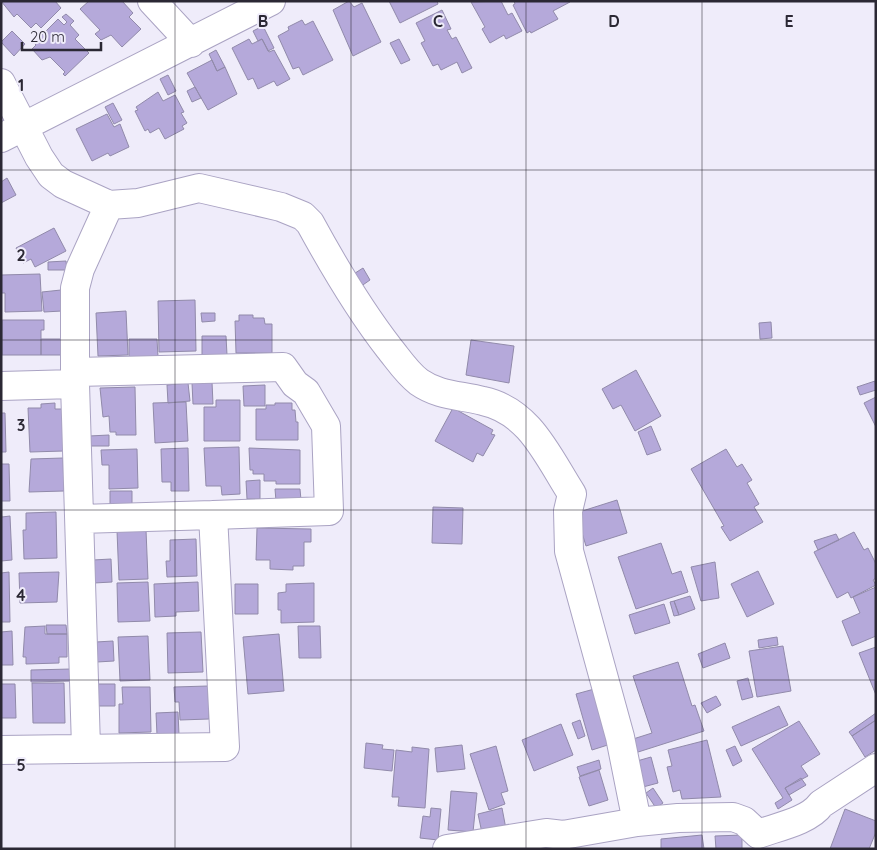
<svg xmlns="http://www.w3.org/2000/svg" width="877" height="850" font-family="Quicksand,sans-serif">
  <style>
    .building { fill: #b5a9da; stroke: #918aaa }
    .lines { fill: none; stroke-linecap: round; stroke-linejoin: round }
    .minor-casing { stroke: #aaa3c3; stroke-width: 30 }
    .minor { stroke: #fff; stroke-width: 28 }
    .grid { fill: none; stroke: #2b2834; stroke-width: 1; stroke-opacity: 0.55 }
    .grid-label { font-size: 16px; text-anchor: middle; font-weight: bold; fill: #2b2834; stroke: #efecfa; stroke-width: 4; stroke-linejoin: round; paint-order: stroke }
  </style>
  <rect width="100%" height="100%" fill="#efecfa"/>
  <path class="building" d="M1,1h54l6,7 -20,20 -5,-5 -5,5 -14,-14 -3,3z
    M89,1h33l11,12 -4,4 12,12 -19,18 -11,-12 -10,5 -6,-6 5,-4 -20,-21z
    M349,1l5,6 8,-4 19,39 -28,14 -20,-46z
    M389,1h48l1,3 -38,19z
    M501,1l7,14 4,-2 10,18 -16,8 -2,-4 -14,8 -8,-14 3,-2 -14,-25z
    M514,1h56v1l-17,9 5,8 -27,14 -1,-2 -3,2 -14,-28 2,-1z
    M442,10l9,19 -4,1 5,9 4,-2 16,31 -10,5 -5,-11 -16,8 -3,-6 -5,2 -12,-23 4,-2 -9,-18z
    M66,14l8,7 -4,4 9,10 -4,4 14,14 -24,23 -2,-2 2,-2 -15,-15 -8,3 -10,-11 4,-4 -2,-2 24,-24 6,6 3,-3 -5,-5z
    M302,20l3,5 8,-4 20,39 -30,15 -4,-8 -6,2 -15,-33 11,-6 -1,-3z
    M263,26l11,22 -6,3 -6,-12 -4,2 -5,-10z
    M12,31l13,13 -11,12 -13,-14z
    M249,39l3,5 10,-5 7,13 5,-2 16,29 -13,7 -3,-5 -16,8 -5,-11 -5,2 -16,-32z
    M399,39l11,21 -9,4 -11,-21z
    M216,50l9,17 -8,4 -8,-17z
    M212,60l5,11 8,-4 12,27 -29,16 -21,-37z
    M168,75l8,16 -8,4 -8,-16z
    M195,87l6,11 -9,4 -5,-11z
    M158,92l5,9 12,-6 9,17 -3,1 6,10 -5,3 2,3 -19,10 -6,-11 -9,5 -2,-4 -3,2 -10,-20 3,-1 -2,-3z
    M113,103l9,17 -8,4 -9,-17z
    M107,114l7,13 6,-3 9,23 -19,9 -2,-3 -16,8 -16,-32z
    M7,178l9,17 -15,8v-21z
    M54,228l12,23 -31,16 -4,-8 -8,4 -7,-15z
    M66,261l1,9h-19v-8z
    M363,268l7,12 -13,9 -8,-12z
    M40,274l2,37 -37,1v-19h-4v-18z
    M61,290l1,21 -18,1 -2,-20z
    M195,300l1,51 -37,1 -1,-51z
    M126,311l2,44 -30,1 -2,-43z
    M201,313h14v8l-13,1z
    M239,315h14v3h11l1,6h7v29h-36l-1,-32h4z
    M2,320h42v10h-3v25h-39z
    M771,322l1,16 -12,1 -1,-16z
    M202,336h24l1,19h-25z
    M41,339h22v16h-22z
    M129,339h28l1,18h-29z
    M471,340l43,6 -5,37 -43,-8z
    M636,370l25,46 -26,15 -14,-26 -8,4 -11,-20z
    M875,381l1,9 -16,5 -3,-8z
    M212,382l1,22h-20l-1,-21z
    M188,383l2,18 -22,2 -1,-18z
    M265,385v21h-21l-1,-20z
    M135,387l1,48h-20v-3h-6l-1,-16 -6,1 -3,-29z
    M876,397v30l-12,-24z
    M216,400h24v41h-36v-34h12z
    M186,402l2,39 -33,2 -2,-40z
    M55,403v6h8l1,42 -34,1 -2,-44h13v-4z
    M275,403h17v7h3l1,12h2v18h-42v-31h10v-4h9z
    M453,408l40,22 -2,4 4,1 -12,21 -6,-3 -4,9 -38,-21z
    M1,413h4l1,39h-5z
    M651,426l10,24 -14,5 -9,-23z
    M109,435v11h-19l-1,-10z
    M239,447l1,47 -18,1 -1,-9h-15l-2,-38z
    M188,448l1,43h-18v-9h-9l-1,-33z
    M249,448l51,2v34h-24v-3h-12v-7h-11v-4h-3z
    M137,449l1,39 -29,1v-24h-7l-1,-15z
    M726,449l11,18 5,-3 10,16 -5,3 12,21 -5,3 9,15 -33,19 -9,-14 3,-1 -33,-57z
    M63,458l1,33 -35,1 2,-33z
    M1,464h8l1,37h-9z
    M260,480v19h-13l-1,-18z
    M275,489h25l1,11 -25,1z
    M110,491h22v14h-22z
    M617,500l10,33 -41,13 -10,-33z
    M433,507l30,1 -1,36 -30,-1z
    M56,512l1,46 -33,1 -1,-29h3v-17z
    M1,513l1,4 8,-1 2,44 -11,1z
    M257,528l54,1v13h-7v24h-11v4l-23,-1v-9h-14z
    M146,530l2,49 -29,1 -2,-49z
    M854,532l10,18 4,-2 8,16v14l-3,2 3,5 -25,13 -3,-6 -11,6 -23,-46z
    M836,534l3,6 -21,10 -4,-9z
    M196,539l1,37 -30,1 -1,-16h4v-21z
    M661,543l11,31 9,-3 7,21 -52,17 -18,-52z
    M111,559l1,23 -18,1 -1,-23z
    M715,562l4,36 -18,3 -10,-34z
    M758,571l16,33 -27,13 -16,-33z
    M9,572l1,50h-9v-49z
    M59,572l-2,30 -37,1 -1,-30z
    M148,582l2,39 -32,1 -1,-39z
    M198,582l1,29 -23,1v4l-21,1 -1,-33z
    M314,583v39l-33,1v-13h-3v-17l8,-1v-8z
    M235,584h23v30h-23z
    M876,587v49l-24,10 -10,-25 18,-8 -7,-16z
    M690,596l5,13 -16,6 -5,-14z
    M674,601l5,14 -5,1 -4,-14z
    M664,604l6,19 -35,11 -6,-19z
    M46,625h20l1,9h-20z
    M45,626v8h22v23h-8v6l-33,1v-7h-3l2,-30z
    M298,626h22l1,32h-22z
    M12,631l1,34h-12v-33z
    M201,632l2,40 -35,1 -1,-40z
    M279,634l5,57 -36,3 -5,-57z
    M148,636l2,44 -30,1 -2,-44z
    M777,637l1,8 -19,3 -1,-8z
    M113,641l1,20 -17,1 -1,-20z
    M725,643l5,15 -27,10 -5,-14z
    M783,646l8,45 -34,6 -8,-46z
    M876,647v48l-17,-42z
    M678,662l14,44 3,-1 9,26 -69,22 -5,-13 22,-7 -19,-57z
    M71,669v12l-40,1v-12z
    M748,678l5,19 -11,3 -5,-19z
    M32,683h32l1,40h-32z
    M1,684h14l1,34h-15z
    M98,684h17v22h-17z
    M208,686l1,33 -29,1 -1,-18h-4l-1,-15z
    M122,687h28l1,45 -32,1v-29h4z
    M598,688l16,55 -22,7 -16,-56z
    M716,696l5,9 -14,8 -6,-10z
    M779,706l9,19 -47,21 -9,-19z
    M178,712l1,23h-22l-1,-22z
    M876,713v7l-24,16 -3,-4z
    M580,720l5,16 -7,3 -6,-16z
    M876,720v30l-11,7 -13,-21z
    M799,721l21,33 -19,12 7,10 -23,12 7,12 -14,9 -3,-6 8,-5 -31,-49z
    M561,724l12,31 -39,16 -12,-31z
    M707,740l14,57 -39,2 -2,-9 -7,2 -6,-25 5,-1 -4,-16z
    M366,743l17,2 -1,4 12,1 -2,21 -28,-3z
    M462,745l3,24 -28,3 -2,-24z
    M496,746l12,45 -7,2 4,11 -16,6 -19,-56z
    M735,746l7,15 -9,5 -7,-16z
    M412,747l17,2 -4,59 -27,-2 1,-9h-7l4,-47 16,2z
    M651,757l7,26 -15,4 -6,-26z
    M599,760l2,9 -21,7 -3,-9z
    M599,770l9,30 -19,6 -10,-29z
    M801,778l5,7 -17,10 -4,-7z
    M653,788l10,15 -7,5 -10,-15z
    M451,791l26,2 -4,39 -25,-2z
    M431,808l10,1 -3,31 -18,-2 3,-22 7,1z
    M502,808l4,21 -24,4 -4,-19z
    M845,809l31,12v11l-7,17h-39z
    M702,835l2,14h-43v-10z
    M742,835v14h-26l-1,-13z"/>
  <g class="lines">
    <g class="minor-casing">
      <path id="minor" d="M152,1l39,42
        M1,83l38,74 12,18 12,9 46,21 29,-2 61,-15 82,19 22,9 7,7c24,44 48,85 79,125 9,11 18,25 30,34 20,14 41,13 64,19 47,10 65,56 89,93l-4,17 1,40 51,186 17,85
        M1,138l270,-137
        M76,372l207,-5 12,17 11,8 20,34 3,85 -116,4
        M1,386l74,-2
        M86,747l-11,-363v-96l5,-19 29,-64
        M1,750l224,-3 -12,-232 -133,4
        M447,849l99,-16 17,2 74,-13 41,-4 55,-1 11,4 14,13c19,-7 51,-13 63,-30l55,-36"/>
    </g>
    <use href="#minor" class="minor"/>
  </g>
  <path class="grid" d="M175,1v848M351,1v848M526,1v848M702,1v848M1,170h875M1,340h875M1,510h875M1,680h875"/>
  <g class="grid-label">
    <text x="263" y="27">B</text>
    <text x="438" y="27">C</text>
    <text x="614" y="27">D</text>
    <text x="789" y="27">E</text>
    <text x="21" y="91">1</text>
    <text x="21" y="261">2</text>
    <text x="21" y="431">3</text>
    <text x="21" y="601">4</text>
    <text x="21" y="771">5</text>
  </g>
  <rect width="877" height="850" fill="none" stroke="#2b2834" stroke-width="5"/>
  <path d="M22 42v8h79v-8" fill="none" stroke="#2b2834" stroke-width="2.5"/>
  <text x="30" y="42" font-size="15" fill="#2b2834" stroke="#efecfa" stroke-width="4" paint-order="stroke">20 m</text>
</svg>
